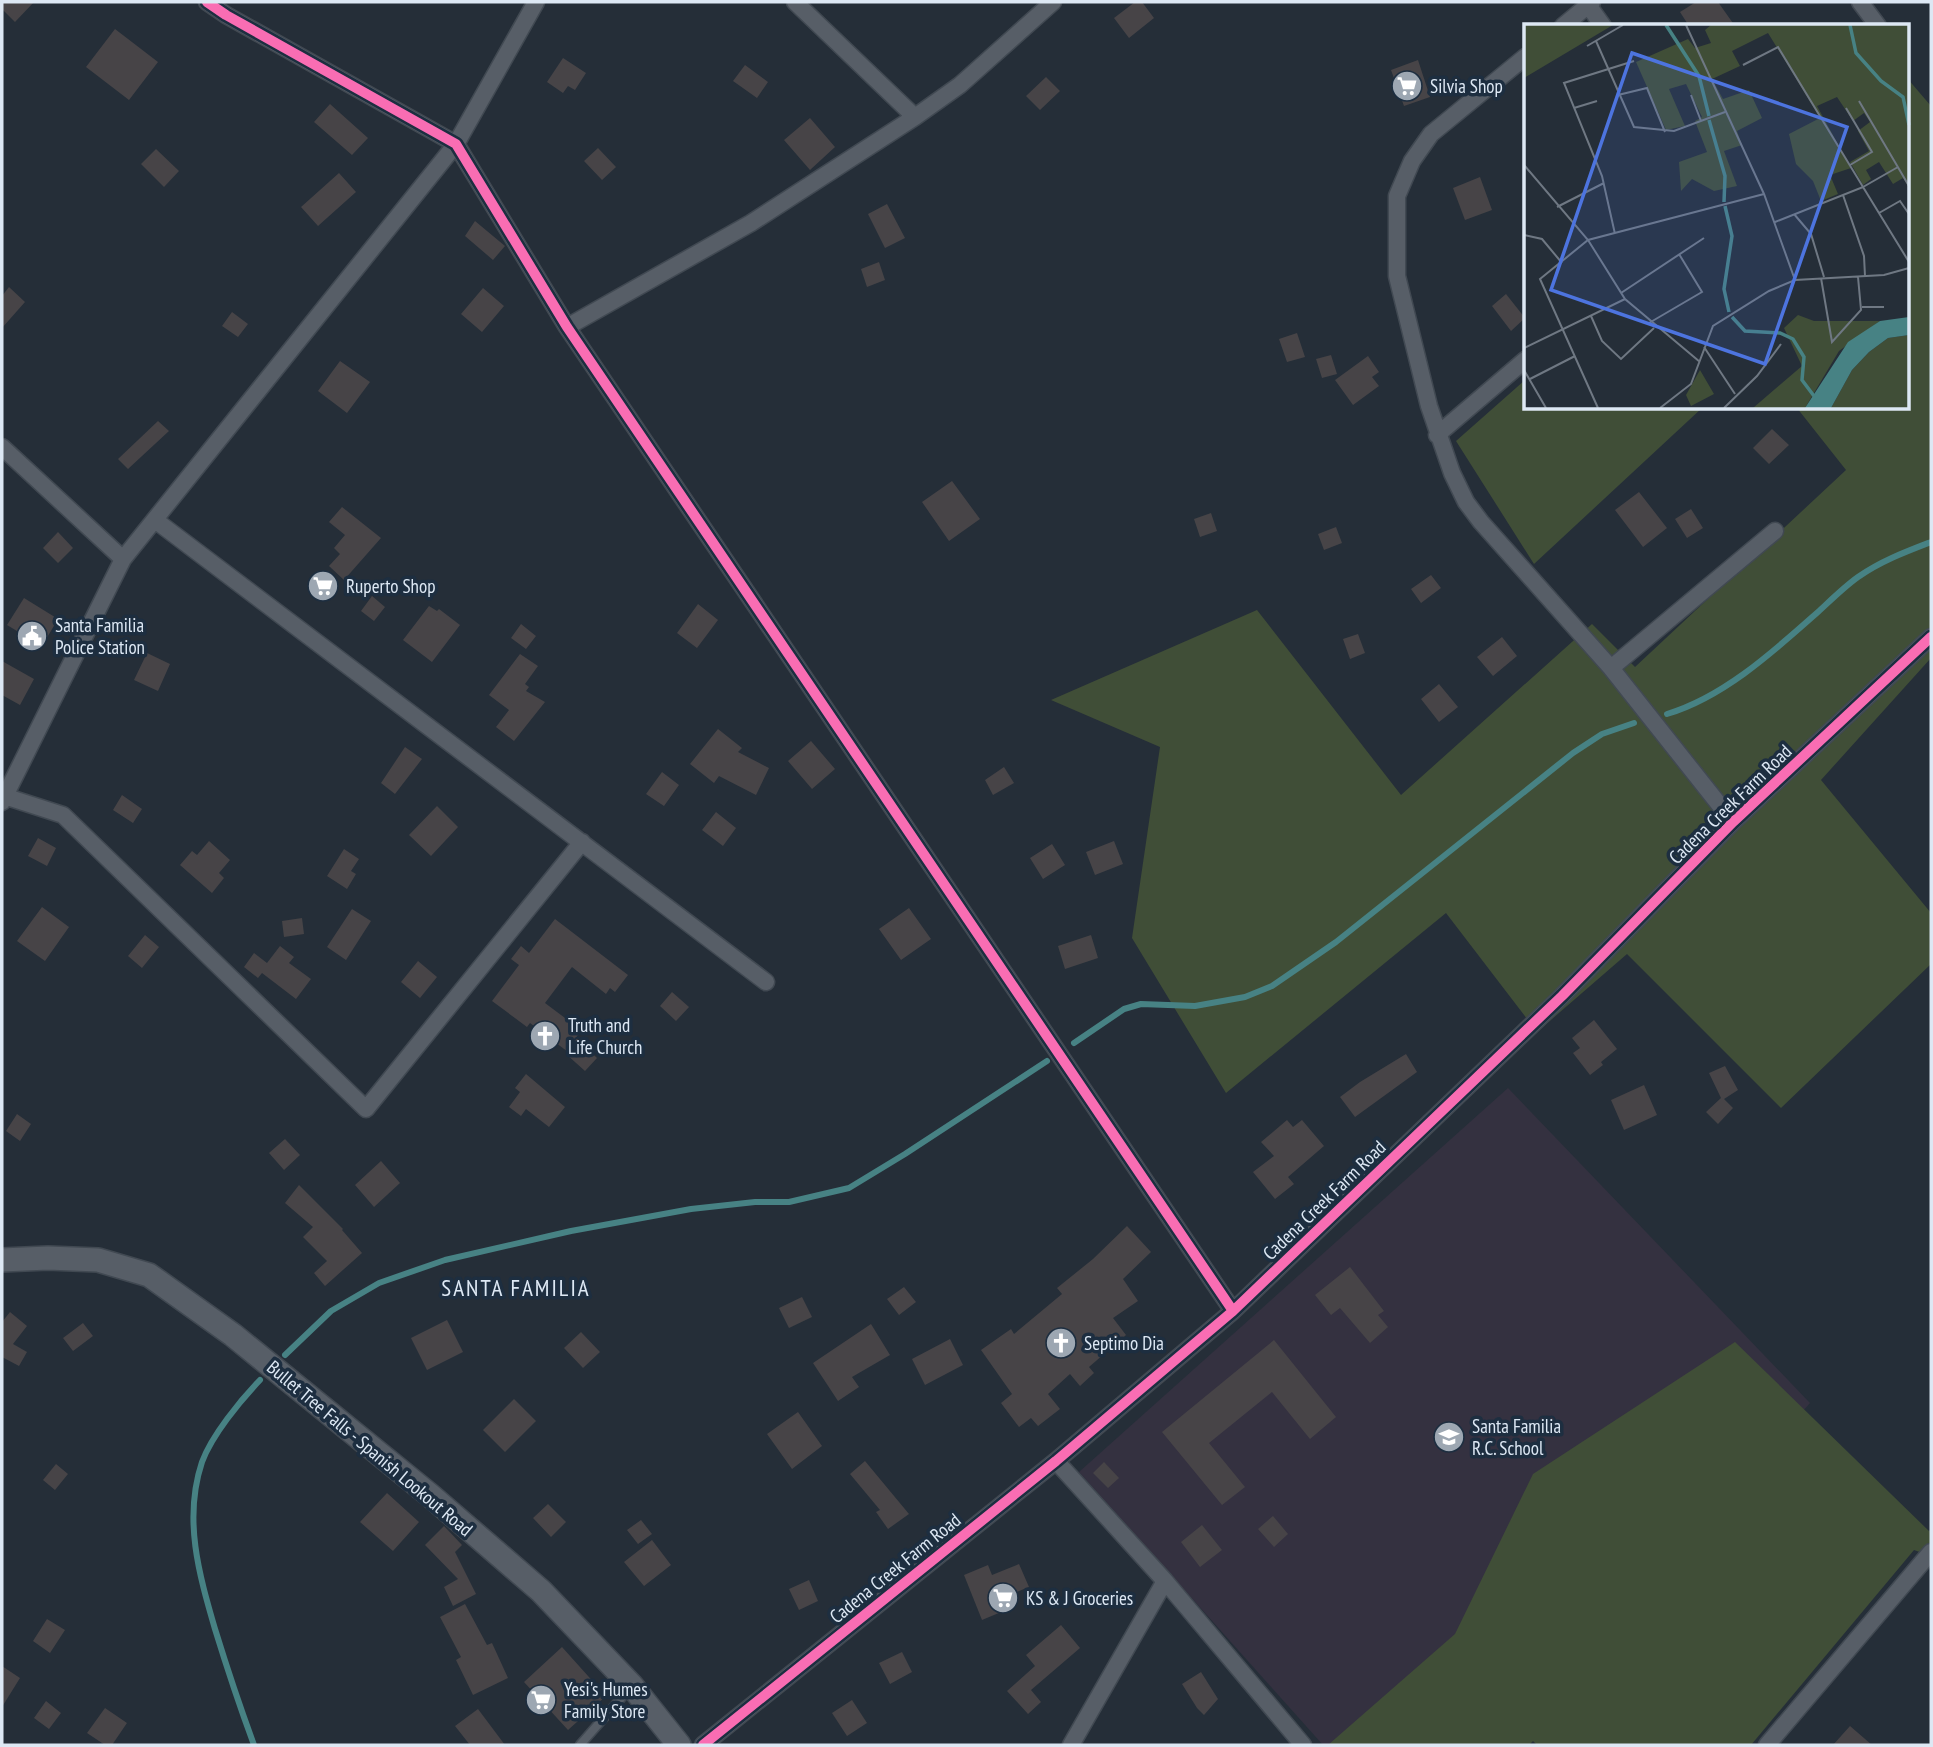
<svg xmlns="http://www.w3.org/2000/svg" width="1933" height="1747" font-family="'PT Sans Narrow',sans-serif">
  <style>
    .education { fill: #343140 }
    .green { fill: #404e37 }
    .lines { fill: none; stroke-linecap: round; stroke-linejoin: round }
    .stream { stroke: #478284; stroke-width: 6 }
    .building { fill: #474447 }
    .lane-casing { stroke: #414952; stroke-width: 11 }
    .street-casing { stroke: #414952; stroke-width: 19 }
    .secondary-casing { stroke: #414952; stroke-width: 26 }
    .lane { stroke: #575e67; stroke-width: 8 }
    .street { stroke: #575e67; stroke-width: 16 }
    .secondary { stroke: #575e67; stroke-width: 23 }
    .cycleway-casing { stroke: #1d2e40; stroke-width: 15 }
    .cycleway { stroke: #f96db3; stroke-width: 10 }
    .labels { text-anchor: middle; stroke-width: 7; stroke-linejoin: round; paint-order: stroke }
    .poi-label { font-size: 19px; fill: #dde8f4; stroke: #1d2e40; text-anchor: start }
    .street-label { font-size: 19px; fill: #dde8f4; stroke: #1d2e40 }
    .quarter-label { font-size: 23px; letter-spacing: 2px; fill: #dde8f4; stroke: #1d2e40 }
    .inset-river { fill: none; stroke: #478284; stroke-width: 3.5 }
    .inset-road { fill: none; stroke: #6f7883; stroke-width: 2 }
    .view { fill: #4d74df; fill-opacity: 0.15; stroke: #4d74df; stroke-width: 3.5 }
    .inset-edge { fill: none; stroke: #dde8f4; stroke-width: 3.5 }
  </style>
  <rect width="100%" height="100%" fill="#252e38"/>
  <path class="education" d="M1508,1088l302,315 -302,342h-185l-244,-273z"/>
  <path class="green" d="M1907,78l24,28v552l-110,122 110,133v51l-150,144 -154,-154 -90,78 -91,-119 -220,180 -94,-155 28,-191 -109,-47 206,-90 144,185 191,-171 43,43 211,-197 -49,-62h110z
    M1525,380v28h177l-168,156 -78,-123z
    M1735,1342l194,189 2,-2v27l-17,-6 -163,195h-214l-4,-4 -4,4h-201l127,-111 78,-160z"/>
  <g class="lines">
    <path class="stream" d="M1667,714c57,-17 107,-63 151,-102 13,-12 26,-25 40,-35 23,-16 47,-25 73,-35
      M1074,1043l50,-34 17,-5 54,2 50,-9 27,-11 64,-44 237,-189 29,-19 32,-11
      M285,1355l46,-44 48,-28 66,-23 126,-29 120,-22 64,-7h34l60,-14 56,-34 142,-93
      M254,1745c-14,-38 -27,-77 -39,-116 -16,-55 -32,-110 -13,-167 10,-27 38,-61 58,-82"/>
  </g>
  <path class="building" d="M2,2h32l-19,20 -13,-13z
    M1135,2h7l12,16 -25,20 -15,-20z
    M1696,2h22l17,24h-46l-9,-14z
    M115,29l43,33 -29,38 -43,-33z
    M563,58l23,15 -11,17 -7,-4 -5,7 -16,-11z
    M1418,60l12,37 -26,9 -13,-36z
    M745,65l23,17 -11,16 -24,-17z
    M1046,77l14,14 -20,19 -14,-14z
    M330,104l38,34 -16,17 -38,-33z
    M810,118l25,29 -25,23 -26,-30z
    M598,148l18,19 -14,13 -18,-19z
    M156,149l23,22 -15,16 -23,-23z
    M339,173l17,19 -38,34 -17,-19z
    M1480,177l12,33 -27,10 -12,-32z
    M887,204l18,34 -20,10 -17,-34z
    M475,221l30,25 -12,14 -28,-24z
    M879,262l6,18 -18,7 -6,-18z
    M9,287l16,15 -23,26v-32z
    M483,288l21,18 -22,26 -21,-18z
    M1506,294l19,24 -14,13 -19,-25z
    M232,312l16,12 -10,13 -16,-11z
    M1297,333l8,24 -18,5 -8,-23z
    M1331,355l6,19 -15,4 -6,-19z
    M1368,356l11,16 -7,5 7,9 -26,19 -18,-25z
    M340,361l30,21 -23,31 -29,-22z
    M158,421l11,10 -41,38 -10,-10z
    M1772,429l17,16 -20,19 -16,-16z
    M952,481l28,38 -31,22 -27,-39z
    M1639,492l28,36 -24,19 -28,-37z
    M342,507l39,31 -37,42 -15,-14 11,-12 -6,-6 11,-13 -16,-13z
    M1691,509l12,19 -16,10 -12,-19z
    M1211,513l6,18 -17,6 -6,-18z
    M1336,527l6,16 -18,7 -6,-16z
    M58,532l15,16 -15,15 -15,-15z
    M1431,575l10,13 -20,15 -10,-14z
    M372,596l13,11 -11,14 -13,-10z
    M24,598l34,21 -16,27 -35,-21z
    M698,604l20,16 -21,28 -20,-15z
    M429,606l8,5 2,-2 21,16 -28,37 -29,-22z
    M521,624l15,12 -10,13 -15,-11z
    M1358,634l7,19 -15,6 -7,-20z
    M1502,637l15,19 -24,20 -16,-19z
    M147,653l23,11 -12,27 -24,-11z
    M520,654l18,12 -13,18 4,3 -3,4 19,11 -31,39 -18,-14 13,-17 -20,-15z
    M2,661l32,18 -14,26 -18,-10z
    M1439,684l19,23 -19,15 -18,-23z
    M718,729l24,19 -4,4 31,16 -13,27 -37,-19 -5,7 -24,-19z
    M811,741l24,28 -23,20 -24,-28z
    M405,747l17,12 -27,35 -14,-11z
    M1004,767l10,16 -21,12 -8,-15z
    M662,772l17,13 -15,21 -18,-12z
    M122,795l20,14 -9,14 -20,-13z
    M437,806l21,21 -27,29 -22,-21z
    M716,812l20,16 -13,18 -21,-16z
    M38,838l18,10 -9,18 -19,-10z
    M209,841l21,19 -11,13 5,5 -12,15 -32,-28 12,-14 5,4z
    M1114,841l9,23 -28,11 -9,-23z
    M1052,844l13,21 -22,14 -13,-21z
    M344,849l15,10 -8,12 5,3 -9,15 -20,-13z
    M42,907l27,20 -24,34 -28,-20z
    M909,908l22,31 -30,21 -22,-31z
    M352,909l19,12 -25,39 -19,-13z
    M302,918l2,16 -20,3 -2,-16z
    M555,919l73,56 -13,17 -5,-4 -4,6 -34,-27 -27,36 36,27 -5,8 21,20 -12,13 -19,-17 2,-2 -38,-29 -3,4 -35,-26 27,-36 -8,-6 10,-13 8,7z
    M145,935l14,12 -17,21 -14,-12z
    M1091,935l7,23 -33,11 -7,-23z
    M280,946l14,11 -5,6 22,16 -15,20 -34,-26 -4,5 -14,-11 10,-14 13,10z
    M418,961l19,16 -17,21 -19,-16z
    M672,992l17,15 -13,14 -16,-15z
    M1594,1020l23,29 -16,13 2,3 -13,10 -17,-22 7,-5 -8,-10z
    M1406,1054l11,18 -62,45 -15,-20 20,-15z
    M1725,1066l13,24 -14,9 9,9 -15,16 -12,-12 15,-14 -12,-25z
    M526,1074l39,33 -16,20 -23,-18 -5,7 -12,-9 11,-15 -5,-4z
    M1644,1085l13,30 -33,15 -13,-30z
    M17,1114l14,10 -11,17 -14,-10z
    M1287,1120l6,7 9,-7 22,26 -36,31 6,7 -19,15 -22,-27 21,-16 -13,-14z
    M285,1139l15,16 -16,15 -15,-17z
    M381,1161l19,22 -26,24 -19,-22z
    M299,1185l44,44 -1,1 20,23 -37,33 -11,-13 13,-12 -24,-24 10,-10 -28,-24z
    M1127,1226l24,26 -28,27 15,22 -25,17 13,17 -37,32 5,6 -14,13 -10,-12 -22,20 12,15 -22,17 -7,-8 -12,9 -18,-24 11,-9 -31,-44 30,-21 3,5 48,-40 -5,-6 36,-29z
    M1350,1267l34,44 -6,4 10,12 -18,16 -30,-35 -9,7 -16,-20z
    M904,1287l12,15 -17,13 -12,-16z
    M802,1297l10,20 -23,11 -10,-20z
    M10,1312l17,14 -14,18 14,8 -8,14 -17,-9v-35z
    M447,1320l16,32 -36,18 -16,-32z
    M83,1323l10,13 -20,15 -10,-13z
    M871,1324l19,31 -38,22 7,10 -21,14 -25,-38z
    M581,1332l19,20 -17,16 -19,-20z
    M950,1339l13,26 -38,20 -13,-26z
    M1274,1340l62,77 -26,22 -38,-47 -63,51 36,44 -23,18 -60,-73z
    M514,1399l22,22 -31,31 -22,-22z
    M798,1412l24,34 -30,23 -25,-35z
    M865,1461l44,53 -21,15 -12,-17 4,-2 -30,-36z
    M1104,1462l15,16 -11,10 -15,-15z
    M56,1464l12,10 -13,16 -12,-10z
    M387,1493l32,29 -26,29 -33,-29z
    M548,1504l18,18 -15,15 -18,-19z
    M1273,1516l15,18 -14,13 -16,-18z
    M641,1520l11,14 -14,10 -11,-14z
    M1202,1525l20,25 -22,17 -19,-25z
    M444,1526l18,19 -7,7 21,42 -23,12 -9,-19 14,-8 -33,-34z
    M652,1540l19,25 -27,21 -20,-24z
    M1019,1564l10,23 -27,11 4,12 -24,10 -18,-45 24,-10 4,10z
    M809,1580l9,21 -19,9 -10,-21z
    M465,1604l22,41 5,-2 16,35 -35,17 -17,-35 5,-3 -21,-40z
    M47,1619l18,11 -15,23 -17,-12z
    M1061,1625l19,23 -49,42 10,12 -13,12 -21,-23 28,-25 -9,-11z
    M562,1647l44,49 -38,34 -44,-48z
    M902,1652l10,20 -22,12 -11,-21z
    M2,1666l18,12 -18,29z
    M1201,1672l17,27 -14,16 -7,-7 -15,-24z
    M852,1700l15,23 -20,13 -15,-23z
    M46,1701l15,12 -12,16 -15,-11z
    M105,1708l22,15 -15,22h-7l-18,-12z
    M478,1709l27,36h-35l-15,-19z
    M1850,1726l22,19h-39z"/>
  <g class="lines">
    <g class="lane-casing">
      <path id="lane" d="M580,1745l50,-57"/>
    </g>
    <g class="street-casing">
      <path id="street" d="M207,2l19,13 230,129 111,183 666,984
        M795,2l120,115
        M1860,2l18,24
        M1588,5l15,21
        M1563,26l29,-24
        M1525,57l-94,77 -19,27 -15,35v80l32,130 23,67 14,29 15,20 130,146 122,154
        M567,327l184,-104 164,-106 45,-32 93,-83
        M1437,435l88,-75
        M2,447l121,112
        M155,520l611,462
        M1611,668l164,-137
        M4,796l59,19 303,294 216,-267
        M2,802l121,-243 333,-415 80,-142
        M1056,1461l109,120 138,164
        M703,1745l353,-284 177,-150 329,-315 171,-174 198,-185
        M1071,1745l94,-164
        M1767,1745l164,-193"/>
    </g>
    <g class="secondary-casing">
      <path id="secondary" d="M2,1260l46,-2 50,2 51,15 84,60 198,161 110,95 91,95 47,59"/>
    </g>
    <use href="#lane" class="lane"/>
    <use href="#street" class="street"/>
    <use href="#secondary" class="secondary"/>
    <g class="cycleway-casing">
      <path id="cycleway" d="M207,2l19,13 230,129 111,183 666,984
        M703,1745l353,-284 177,-150 329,-315 171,-174 198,-185"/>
    </g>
    <use href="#cycleway" class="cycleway"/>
  </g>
  <defs>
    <g id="supermarket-disc" transform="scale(1.575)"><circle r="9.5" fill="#9da7b2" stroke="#1d2e40"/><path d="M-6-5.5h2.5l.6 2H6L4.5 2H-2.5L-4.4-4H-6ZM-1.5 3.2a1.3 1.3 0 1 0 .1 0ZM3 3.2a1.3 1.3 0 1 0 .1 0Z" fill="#fff"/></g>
    <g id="civic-disc" transform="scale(1.575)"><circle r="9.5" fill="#9da7b2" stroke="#1d2e40"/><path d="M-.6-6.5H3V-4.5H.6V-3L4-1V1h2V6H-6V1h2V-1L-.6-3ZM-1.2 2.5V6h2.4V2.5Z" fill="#fff"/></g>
    <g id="church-disc" transform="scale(1.575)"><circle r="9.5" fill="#9da7b2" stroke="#1d2e40"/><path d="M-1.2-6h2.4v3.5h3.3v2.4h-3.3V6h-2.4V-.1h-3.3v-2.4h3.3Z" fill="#fff"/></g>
    <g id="school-disc" transform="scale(1.575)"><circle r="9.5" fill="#9da7b2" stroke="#1d2e40"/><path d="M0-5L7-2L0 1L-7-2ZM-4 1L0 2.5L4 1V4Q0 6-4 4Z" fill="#fff"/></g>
  </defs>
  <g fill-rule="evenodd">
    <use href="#supermarket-disc" x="1407" y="86"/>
    <use href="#supermarket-disc" x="323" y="586"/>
    <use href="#civic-disc" x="32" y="636"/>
    <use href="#church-disc" x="545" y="1036"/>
    <use href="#church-disc" x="1061" y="1343"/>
    <use href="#school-disc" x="1449" y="1437"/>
    <use href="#supermarket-disc" x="1003" y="1598"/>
    <use href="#supermarket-disc" x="541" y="1700"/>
  </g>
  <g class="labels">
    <g class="poi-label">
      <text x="1430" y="93">Silvia Shop</text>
      <text x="346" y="593">Ruperto Shop</text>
      <text x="55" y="632">Santa Familia<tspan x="55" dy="22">Police Station</tspan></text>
      <text x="568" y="1032">Truth and<tspan x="568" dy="22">Life Church</tspan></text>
      <text x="1084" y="1350">Septimo Dia</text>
      <text x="1472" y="1433">Santa Familia<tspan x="1472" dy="22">R.C. School</tspan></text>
      <text x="1026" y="1605">KS &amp; J Groceries</text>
      <text x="564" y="1696">Yesi's Humes<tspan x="564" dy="22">Family Store</tspan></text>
    </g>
    <g class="street-label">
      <text transform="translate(1730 804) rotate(-44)" y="7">Cadena Creek Farm Road</text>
      <text transform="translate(1324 1200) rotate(-44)" y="7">Cadena Creek Farm Road</text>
      <text transform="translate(370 1448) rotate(40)" y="7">Bullet Tree Falls - Spanish Lookout Road</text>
      <text transform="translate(895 1568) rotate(-39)" y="7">Cadena Creek Farm Road</text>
    </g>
    <g class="quarter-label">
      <text x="516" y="1296">SANTA FAMILIA</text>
    </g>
  </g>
  <g transform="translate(1524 24)">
    <rect width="385" height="385" fill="#252e38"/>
    <path d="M0,1h89l-89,53zM187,1h198v163l-6,-10 -10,6 -14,-22 -13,8 5,9 -8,6 -13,-23 19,-11 -11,-20 12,-9 -6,-9 -11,8 -16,-24 -20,9 34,62 -21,7 8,19 -17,7 -8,-20 -17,-17 -7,-30 31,-16 -52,-85 -36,18 8,15 -28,13 11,20 26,-9 13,28 -25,13 5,14 -18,6 13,35 -23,5 -22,-12 -11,12 -2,-29 28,-10 -12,-31 7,-4 -16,-33 -17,5 16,37 -19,4 -30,-68 52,-23 7,9 16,-5 -6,-13zM274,291l16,6h66l-41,30 -34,57h-52l49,-42 -18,-38zM385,311v73h-78l21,-38 17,-18 19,-14zM176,346l14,24 -23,12 -5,-11z" fill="#404e37"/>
    <path d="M385,293v18l-21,3 -19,14 -17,18 -21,38h-26l43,-66 32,-21z" fill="#478284"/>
    <path class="inset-river" d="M142,1l33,51 10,40M326,1l6,28 25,28 22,16 6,28M185,96l16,56 -1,26M201,182l7,30 -8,53 5,23M208,293l13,14 35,2 13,6 11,18 -2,23 12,16"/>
    <path class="inset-road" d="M162,1l78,169 31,86M72,17l38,86 40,4 51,-19M63,22l36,-21M219,41l35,-18 85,140 35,-20M94,71l29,-7 18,44M167,71l10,26M335,77l50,85M50,84l23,-7M322,84l26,44 -22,13M0,141l64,75 37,59 75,63M319,171l21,61 1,20M33,183l47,-24M355,189l21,-12 9,13M270,190l17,20 13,43M251,198l88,-35 46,75M91,210l-13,-58 -38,-93 70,-22M0,211l18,4 20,24M297,254l11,64 29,-32 -3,-33M97,269l83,-55M338,283h22M67,292l11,25 19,18 33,-31M125,299l53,-31 -23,-38M180,323l31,47M0,324l101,-49M0,346l22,38M6,355l45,-23M74,384l-58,-129 48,-39 176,-46M136,384l31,-24 22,-58 56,-35 26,-11 89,-5 25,-7M200,384l33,-32 24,-32"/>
    <path class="view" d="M108,29l215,74 -82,237 -214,-74z"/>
    <rect width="385" height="385" class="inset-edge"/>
  </g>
  <rect width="1933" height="1747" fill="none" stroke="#dde8f4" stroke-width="7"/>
</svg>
